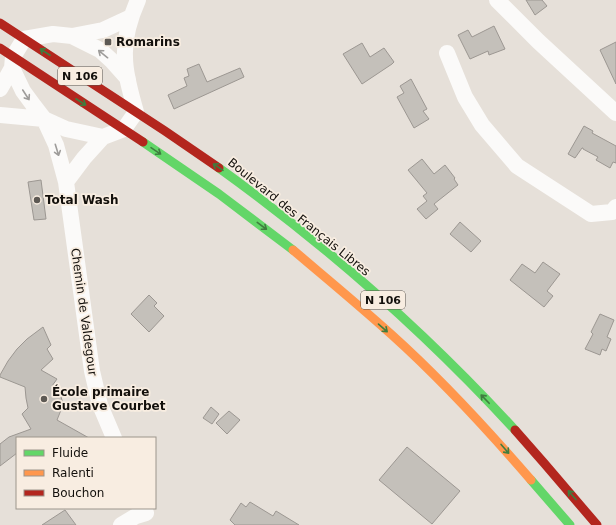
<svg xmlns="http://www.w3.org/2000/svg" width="616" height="525" font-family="'DejaVu Sans',sans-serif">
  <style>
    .building { fill: #c4c0ba; stroke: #9c9792 }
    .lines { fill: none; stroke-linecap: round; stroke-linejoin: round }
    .street { stroke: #fbfaf9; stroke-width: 16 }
    .fast { stroke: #63d668; stroke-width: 9 }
    .slow { stroke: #ff974d; stroke-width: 9 }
    .jam { stroke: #b3261e; stroke-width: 9 }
    .oneway { stroke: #3f7d3f }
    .oneway2 { stroke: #9e9c9a }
    .poi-dot { fill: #5d5954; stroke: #f8ede1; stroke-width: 1.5 }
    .labels { text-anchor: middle; stroke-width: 3.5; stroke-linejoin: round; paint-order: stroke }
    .shield { fill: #f8ede1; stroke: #58524c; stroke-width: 1 }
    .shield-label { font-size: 11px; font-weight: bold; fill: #13100c }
    .poi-label { font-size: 12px; font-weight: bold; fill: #13100c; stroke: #f8ede1; text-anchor: start }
    .street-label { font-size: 12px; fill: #13100c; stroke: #f8ede1 }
  </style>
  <rect width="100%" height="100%" fill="#e6e0d9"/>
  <path class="building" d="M526,0h16l5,6 -12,9z
    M494,26l11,23 -16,6 -1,-4 -18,8 -12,-24 10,-5 4,7z
    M616,42v42l-16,-34z
    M362,43l8,14 14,-9 10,14 -2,2 -30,20 -19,-30z
    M199,64l8,18 33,-14 4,9 -70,32 -6,-14 19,-9 -3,-8 5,-2 -2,-7z
    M411,79l16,30 -4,2 6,8 -15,9 -17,-31 7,-4 -4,-7z
    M584,126l9,5 -1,2 24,13v17l-3,-1 -3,6 -14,-8 2,-3 -15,-8v-1h-1l-7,10 -7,-4z
    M422,159l12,15 11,-9 10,13 -1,1 4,6 -24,19 4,5 -12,10 -9,-10 10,-8 -4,-5 4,-3 -19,-23z
    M41,180l5,39 -12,1 -6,-38z
    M460,222l21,19 -10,11 -21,-18z
    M543,262l17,12 -13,17 6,5 -9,11 -34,-27 12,-16 13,9z
    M149,295l8,8 -3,3 10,10 -15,16 -18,-18z
    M600,314l14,6 -7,17 4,2 -5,12 -4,-2 -2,6 -15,-6 8,-15 -2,-2z
    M43,327l8,18 -4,4 6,10 -12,11 16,9 -5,7 6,4 2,4 2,6v5l-1,5 -4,10 32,18h-72v15l-17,13v-22l9,-7 22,-8 -9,-15 6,-6 -2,-10 -1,-11 -25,-10v-2l8,-14 9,-12 10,-10z
    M211,407l8,7 -7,10 -9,-6z
    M229,411l11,9 -13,14 -11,-11z
    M407,447l53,44 -28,33 -53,-44z
    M250,502l23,14 3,-5 23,14h-64l-5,-5 11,-17 5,4z
    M65,510l11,15h-34z"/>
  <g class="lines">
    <path class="street" d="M497,0l41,41 78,72
      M72,36l31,-6 28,-13
      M447,53l18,44 17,28 35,41 74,48 21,-2 4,-5
      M12,68l11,23 11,15 10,13 22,10 37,8 21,-8 12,-17c-5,-18 -11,-37 -11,-55 -1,-20 5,-39 13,-57
      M0,89l12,-21 1,-11 11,-18 29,-5 19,2 28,14 11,10 17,19
      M0,115l44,4
      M44,119l12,26 10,37 26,189 8,34 14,33
      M66,182l18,-24 19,-21
      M121,525l15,-9 10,-3"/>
    <path class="fast" d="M143,142l76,52 74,56
      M219,168c107,77 207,165 296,262
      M531,480l39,45"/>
    <path class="slow" d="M293,250c33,28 67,56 99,85 50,45 95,94 139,145"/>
    <path class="jam" d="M0,23l165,108 54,37
      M0,48l143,94
      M515,430l29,33 53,62"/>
  </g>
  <defs><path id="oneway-shaft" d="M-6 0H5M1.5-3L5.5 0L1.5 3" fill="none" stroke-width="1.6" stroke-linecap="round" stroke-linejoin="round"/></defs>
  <g class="oneway">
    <use href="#oneway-shaft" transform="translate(45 52) rotate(-147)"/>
    <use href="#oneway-shaft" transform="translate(81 102) rotate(33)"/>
    <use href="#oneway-shaft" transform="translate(156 151) rotate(34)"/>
    <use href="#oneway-shaft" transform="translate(218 167) rotate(-146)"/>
    <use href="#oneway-shaft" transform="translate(262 226) rotate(37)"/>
    <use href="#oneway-shaft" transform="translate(383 328) rotate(41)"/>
    <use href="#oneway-shaft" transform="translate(485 399) rotate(-134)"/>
    <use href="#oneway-shaft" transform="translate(505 449) rotate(49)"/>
    <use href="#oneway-shaft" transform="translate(572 495) rotate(-131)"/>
  </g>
  <g class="oneway2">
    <use href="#oneway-shaft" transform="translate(103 54) rotate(-141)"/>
    <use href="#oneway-shaft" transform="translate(26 95) rotate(57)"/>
    <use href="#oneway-shaft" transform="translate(57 150) rotate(73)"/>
  </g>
  <g class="poi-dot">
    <rect x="104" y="38" width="8" height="8" rx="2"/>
    <circle cx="37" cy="200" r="4"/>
    <circle cx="44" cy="399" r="4"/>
  </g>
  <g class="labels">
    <g class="shield">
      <rect x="58" y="67" width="44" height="18" rx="3"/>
      <rect x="361" y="291" width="44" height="18" rx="3"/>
    </g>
    <g class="shield-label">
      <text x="80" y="80">N 106</text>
      <text x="383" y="304">N 106</text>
    </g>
    <g class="poi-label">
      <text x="116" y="46">Romarins</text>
      <text x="45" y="204">Total Wash</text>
      <text x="52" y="396">École primaire<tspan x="52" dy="14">Gustave Courbet</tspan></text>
    </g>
    <g class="street-label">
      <text transform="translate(299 217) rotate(39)" y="4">Boulevard des Français Libres</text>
      <text transform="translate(84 312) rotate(82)" y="4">Chemin de Valdegour</text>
    </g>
  </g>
  <rect x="16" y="437" width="140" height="72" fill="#f8ede1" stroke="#9c958c"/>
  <rect x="24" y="450" width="20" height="6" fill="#63d668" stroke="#9c958c"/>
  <text x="52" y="457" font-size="12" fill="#13100c">Fluide</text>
  <rect x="24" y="470" width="20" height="6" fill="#ff974d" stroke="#9c958c"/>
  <text x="52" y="477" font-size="12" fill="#13100c">Ralenti</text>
  <rect x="24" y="490" width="20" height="6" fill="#b3261e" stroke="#9c958c"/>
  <text x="52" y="497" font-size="12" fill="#13100c">Bouchon</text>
</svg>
